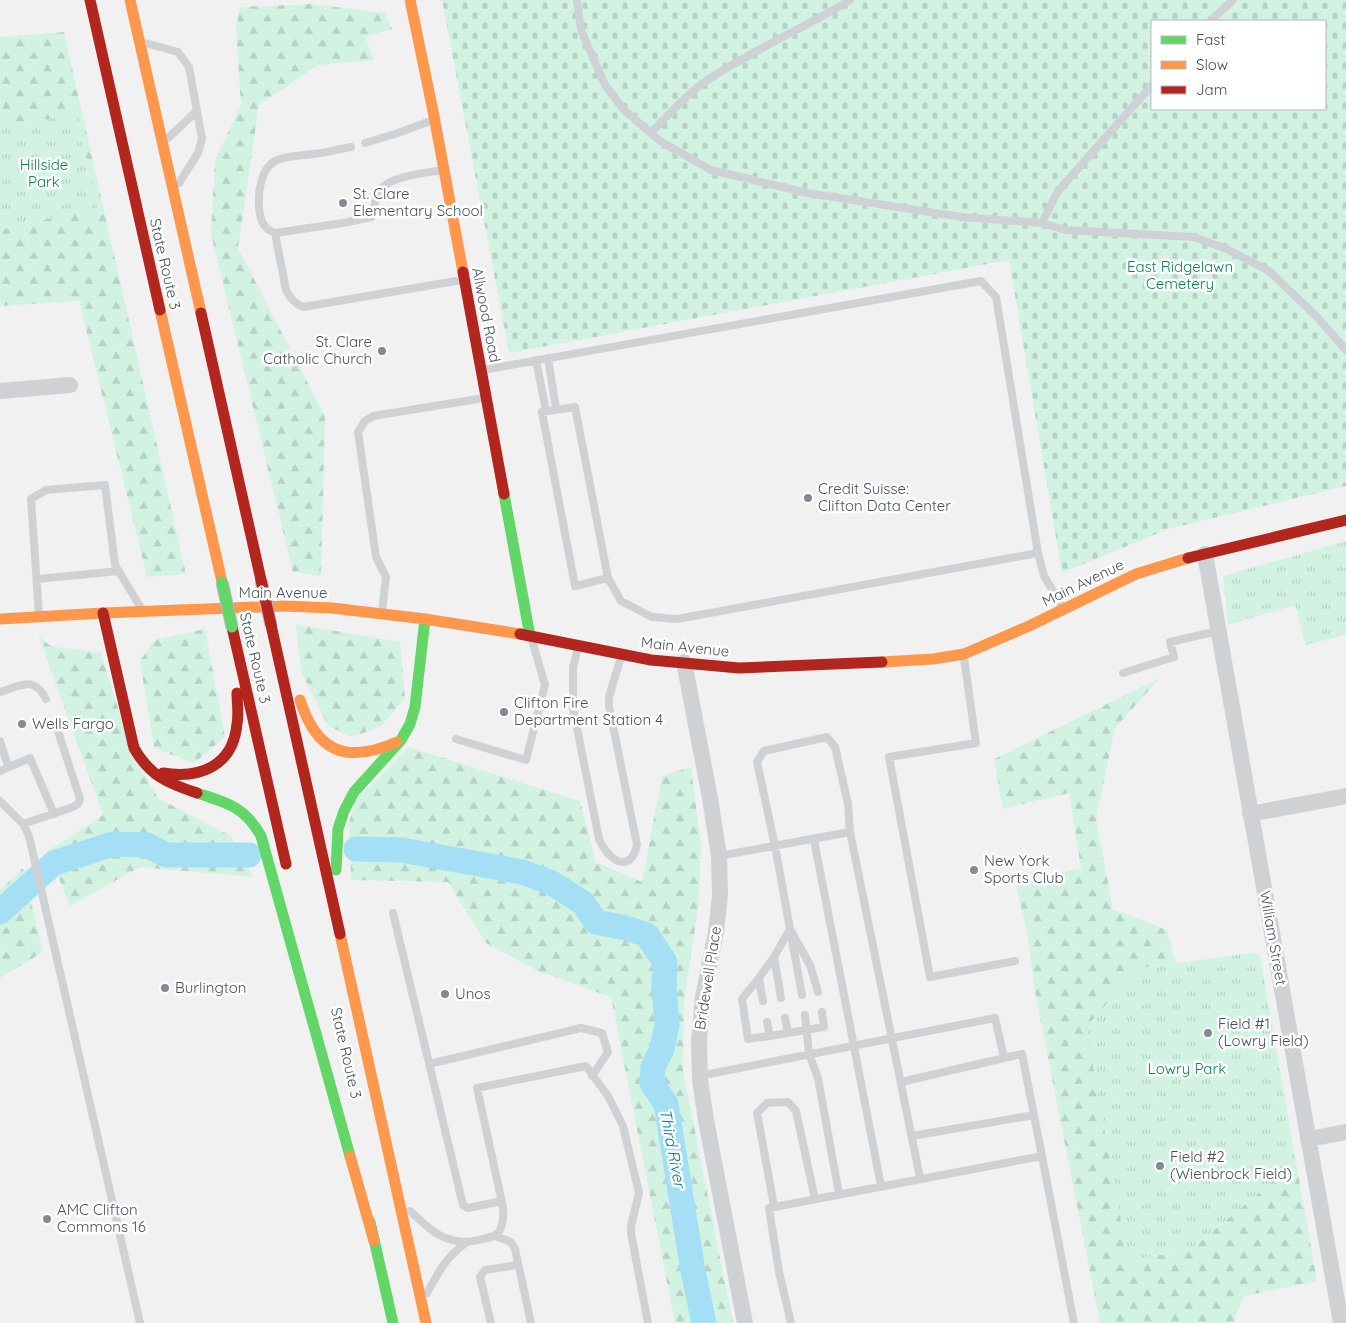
<svg xmlns="http://www.w3.org/2000/svg" width="1346" height="1323" font-family="Quicksand,sans-serif">
  <style>
    .forest { fill: url(#forest-firs) }
    .cemetery { fill: url(#cemetery-stones); fill-rule: evenodd }
    .park { fill: url(#park-tufts) }
    .lines { fill: none; stroke-linecap: round; stroke-linejoin: round }
    .river { stroke: #a4dff5; stroke-width: 25 }
    .lane { stroke: #cfd2d5; stroke-width: 8 }
    .street { stroke: #cfd2d5; stroke-width: 16 }
    .fast { stroke: #63d668; stroke-width: 11 }
    .slow { stroke: #ff974d; stroke-width: 11 }
    .jam { stroke: #b3261e; stroke-width: 11 }
    .fast-bridge-casing { stroke: #b5bac1; stroke-width: 13; stroke-linecap: butt }
    .jam-bridge-casing { stroke: #b5bac1; stroke-width: 13; stroke-linecap: butt }
    .fast-bridge { stroke: #63d668; stroke-width: 11 }
    .jam-bridge { stroke: #b3261e; stroke-width: 11 }
    .poi-dot { fill: #828a93; stroke: #fff; stroke-width: 2 }
    .labels { text-anchor: middle; stroke-width: 5; stroke-linejoin: round; paint-order: stroke }
    .park-label { font-size: 15px; fill: #0c8652; stroke: #fff }
    .poi-label { font-size: 15px; fill: #465260; stroke: #fff; text-anchor: start }
    .street-label { font-size: 15px; fill: #465260; stroke: #fff }
    .water-label { font-size: 16px; font-style: italic; fill: #027aa8; stroke: #fff }
  </style>
  <defs>
    <pattern id="forest-firs" width="22" height="20" patternUnits="userSpaceOnUse" patternTransform="scale(1.25)"><rect width="22" height="20" fill="#d3f3e2"/><path d="M5 1l3.5 6h-7zM16 11l3.5 6h-7z" fill="#b6d2c4"/></pattern>
    <pattern id="cemetery-stones" width="16" height="16" patternUnits="userSpaceOnUse" patternTransform="scale(1.25)"><rect width="16" height="16" fill="#d3f3e2"/><path d="M2 7V4a2 2 0 0 1 4 0v3zM10 15v-3a2 2 0 0 1 4 0v3z" fill="#b6d2c4"/></pattern>
    <pattern id="park-tufts" width="24" height="20" patternUnits="userSpaceOnUse" patternTransform="scale(1.25)"><rect width="24" height="20" fill="#d3f3e2"/><path d="M3 7l-1-3M5 7V3M7 7l1-3M15 17l-1-3M17 17v-4M19 17l1-3" fill="none" stroke="#b6d2c4"/></pattern>
  </defs>
  <rect width="100%" height="100%" fill="#f2f1f1"/>
  <path class="forest" d="M313,4l72,9 7,16 -27,8 9,23 -56,5 -59,40 -21,143 87,168 -4,160 -28,-4 -82,-338 4,-74 26,-55 -5,-78 4,-20z
    M64,32l122,542 -39,3 -68,-276 -79,5v-269z
    M296,624l104,18 5,57 -25,28 -28,10 -24,-11 -27,-55z
    M205,629l20,108 -31,26 -40,-15 -14,-87 14,-21z
    M39,637l12,9 50,7 31,101 26,44 73,38 22,41 -113,-10 -70,39 -22,-55 55,-36z
    M1160,678l-45,50 -19,91 17,90 54,21 9,33 -37,5 -11,292 62,-10 106,-88 21,119 -73,15 -11,27h-133l-65,-331 -8,-61 -11,-45 65,-18 -12,-75 -66,16 -9,-50z
    M409,747l171,54 16,61 46,20 20,-106 29,-9 10,78 -2,56 -15,101 -1,68 50,253h-58l-64,-326 -73,-26 -52,-28 -38,-61 -97,-2 -2,-57 6,-22z
    M23,868l20,84 -43,26v-88z"/>
  <path class="cemetery" d="M442,0h904v486l-178,43 -106,44 -53,-313 -500,93zM1152,21h173v88h-173z"/>
  <path class="park" d="M77,115l20,93 -97,22v-105z
    M1346,541v94l-41,10 -10,-40 -67,20 -5,-49z
    M1252,953l8,2 36,207 -106,88 -62,10 -42,-233 53,-59z"/>
  <g class="lines">
    <path class="river" d="M356,849l46,1 120,22 30,11 20,13 11,7 13,19 30,6 21,7 18,27 -1,27 3,36 -5,24 -9,18 -1,16 14,21 27,167 11,52
      M0,912l54,-49 59,-19 34,1 19,10h83"/>
    <path class="lane" d="M577,0l4,30 24,55 19,25 36,31 51,29 96,23 155,24 80,6
      M1210,21l23,-21
      M145,43l33,9 11,15 13,72 -4,14 -19,30
      M1152,85l-94,106 -16,32 23,7 129,7 35,13 40,21 46,44 31,35
      M651,133c16,-17 33,-36 52,-50 47,-32 100,-54 147,-83
      M168,138l29,-27
      M365,143l33,-10 35,-13
      M348,222l24,-5c2,-9 3,-19 8,-27 9,-14 47,-17 63,-20
      M343,223l-68,10c-13,-5 -15,-14 -16,-27 -1,-15 2,-37 16,-45 12,-6 26,-5 38,-7 13,-1 25,-5 38,-7
      M275,233l11,57c4,8 9,14 17,17l159,-27
      M548,358l8,51
      M536,360l10,51
      M483,370l498,-89 15,16 42,256 6,23 18,30
      M608,578l-33,8 -33,-174 33,-5 33,171 13,23 31,16 25,2 361,-66
      M37,579l82,-8
      M382,611l4,-34 -10,-20 -18,-125 7,-11 8,-5 111,-18
      M39,615l-8,-116 15,-9 59,-5 10,80 26,43
      M578,648l-5,19v41l26,131c8,20 31,37 38,6l-28,-139v-9l12,-40
      M964,658l12,85 -87,14 41,220 85,-16
      M1123,673l51,-16 -4,-15 48,-11
      M0,692c20,-6 34,-17 46,7
      M456,739l70,21 19,-75 -13,-45
      M0,741l8,25
      M0,771l30,-13 24,56
      M0,801l23,23 6,12 111,487
      M23,824l50,-17 5,-3 2,-5 -25,-77
      M814,840l67,346
      M719,856l131,-24 70,346
      M393,913l70,292 5,3 34,-7
      M759,978l-17,21 6,40 22,-3
      M802,995l-27,-149 -18,-84 7,-11 63,-14 8,10 13,57 2,28
      M781,998l-7,-41 16,-28 20,36 8,27
      M763,1001l-4,-23 15,-21
      M805,1015l4,39 9,24 21,116
      M785,1018l3,15 36,-6 -2,-15
      M767,1022l3,14 18,-3
      M429,1064l152,-36 21,5 6,19 -16,24
      M699,1076l296,-58 9,40 18,-4 20,102
      M901,1082l103,-24
      M912,1136l122,-21
      M774,1206l-17,-93 10,-10 21,-1 8,9 19,88
      M410,1211c20,18 29,30 57,31 -22,16 -27,28 -40,51
      M495,1236l16,6 4,7 16,74
      M467,1242c27,-5 38,-3 36,-35l-26,-119 109,-22 22,30 15,30 16,67 -8,33v7l17,90
      M491,1323l-11,-46 5,-7 33,-5
      M791,1323l-12,-51 -10,-64 273,-52 32,167"/>
    <path class="street" d="M0,391l70,-6
      M1205,554l136,769
      M684,662l26,136 9,58 1,39 -4,37 -13,65 -4,43 1,40 6,40 39,203
      M1250,814l96,-18
      M1308,1139l38,-7"/>
    <path class="fast" d="M504,494l26,142
      M197,793c29,9 48,14 64,43l89,320
      M336,870l2,-41 6,-18 10,-19 47,-52 9,-16 5,-17 10,-88
      M370,1222l23,101"/>
    <path class="slow" d="M130,0l71,313
      M410,0l23,111 30,161
      M160,310l62,272
      M103,613l181,-7 48,2 93,11 95,15
      M0,619l103,-6
      M882,662l51,-3 31,-5 65,-28 107,-52 52,-16
      M300,700c17,53 47,64 97,42
      M340,934l86,389
      M350,1156l24,85"/>
    <path class="jam" d="M90,0l70,310
      M463,272l41,222
      M201,313l60,267
      M1188,558l158,-38
      M103,613l31,135c16,28 33,35 63,45
      M271,625l69,309
      M232,627l54,237
      M520,634l131,26 88,8 143,-6
      M163,773c37,6 70,-7 74,-49 2,-10 0,-21 0,-31"/>
    <g class="fast-bridge-casing">
      <path id="fast-bridge" d="M222,582l10,45"/>
    </g>
    <g class="jam-bridge-casing">
      <path id="jam-bridge" d="M261,580l10,45"/>
    </g>
    <use href="#fast-bridge" class="fast-bridge"/>
    <use href="#jam-bridge" class="jam-bridge"/>
  </g>
  <g class="poi-dot">
    <circle cx="343" cy="203" r="5"/>
    <circle cx="382" cy="351" r="5"/>
    <circle cx="808" cy="498" r="5"/>
    <circle cx="504" cy="712" r="5"/>
    <circle cx="22" cy="724" r="5"/>
    <circle cx="974" cy="870" r="5"/>
    <circle cx="165" cy="988" r="5"/>
    <circle cx="445" cy="994" r="5"/>
    <circle cx="1208" cy="1033" r="5"/>
    <circle cx="1160" cy="1166" r="5"/>
    <circle cx="47" cy="1219" r="5"/>
  </g>
  <g class="labels">
    <g class="park-label">
      <text x="44" y="170">Hillside<tspan x="44" dy="17">Park</tspan></text>
      <text x="1180" y="272">East Ridgelawn<tspan x="1180" dy="17">Cemetery</tspan></text>
      <text x="1187" y="1074">Lowry Park</text>
    </g>
    <g class="poi-label">
      <text x="353" y="199">St. Clare<tspan x="353" dy="17">Elementary School</tspan></text>
      <text x="372" y="347" text-anchor="end">St. Clare<tspan x="372" dy="17">Catholic Church</tspan></text>
      <text x="818" y="494">Credit Suisse:<tspan x="818" dy="17">Clifton Data Center</tspan></text>
      <text x="514" y="708">Clifton Fire<tspan x="514" dy="17">Department Station 4</tspan></text>
      <text x="32" y="729">Wells Fargo</text>
      <text x="984" y="866">New York<tspan x="984" dy="17">Sports Club</tspan></text>
      <text x="175" y="993">Burlington</text>
      <text x="455" y="999">Unos</text>
      <text x="1218" y="1029">Field #1<tspan x="1218" dy="17">(Lowry Field)</tspan></text>
      <text x="1170" y="1162">Field #2<tspan x="1170" dy="17">(Wienbrock Field)</tspan></text>
      <text x="57" y="1215">AMC Clifton<tspan x="57" dy="17">Commons 16</tspan></text>
    </g>
    <g class="street-label">
      <text transform="translate(165 264) rotate(77)" y="5">State Route 3</text>
      <text transform="translate(486 315) rotate(79)" y="5">Allwood Road</text>
      <text transform="translate(1083 583) rotate(-26)" y="5">Main Avenue</text>
      <text x="283" y="598">Main Avenue</text>
      <text transform="translate(685 647) rotate(6)" y="5">Main Avenue</text>
      <text transform="translate(255 658) rotate(77)" y="5">State Route 3</text>
      <text transform="translate(1273 938) rotate(80)" y="5">William Street</text>
      <text transform="translate(708 978) rotate(-81)" y="5">Bridewell Place</text>
      <text transform="translate(346 1053) rotate(77)" y="5">State Route 3</text>
    </g>
    <g class="water-label">
      <text transform="translate(673 1148) rotate(79)" y="6">Third River</text>
    </g>
  </g>
  <rect x="1151" y="20" width="175" height="90" fill="#ffffff" stroke="#b5babf"/>
  <rect x="1161" y="36" width="25" height="8" fill="#63d668" stroke="#b5babf"/>
  <text x="1196" y="45" font-size="15" fill="#465260">Fast</text>
  <rect x="1161" y="61" width="25" height="8" fill="#ff974d" stroke="#b5babf"/>
  <text x="1196" y="70" font-size="15" fill="#465260">Slow</text>
  <rect x="1161" y="86" width="25" height="8" fill="#b3261e" stroke="#b5babf"/>
  <text x="1196" y="95" font-size="15" fill="#465260">Jam</text>
</svg>
